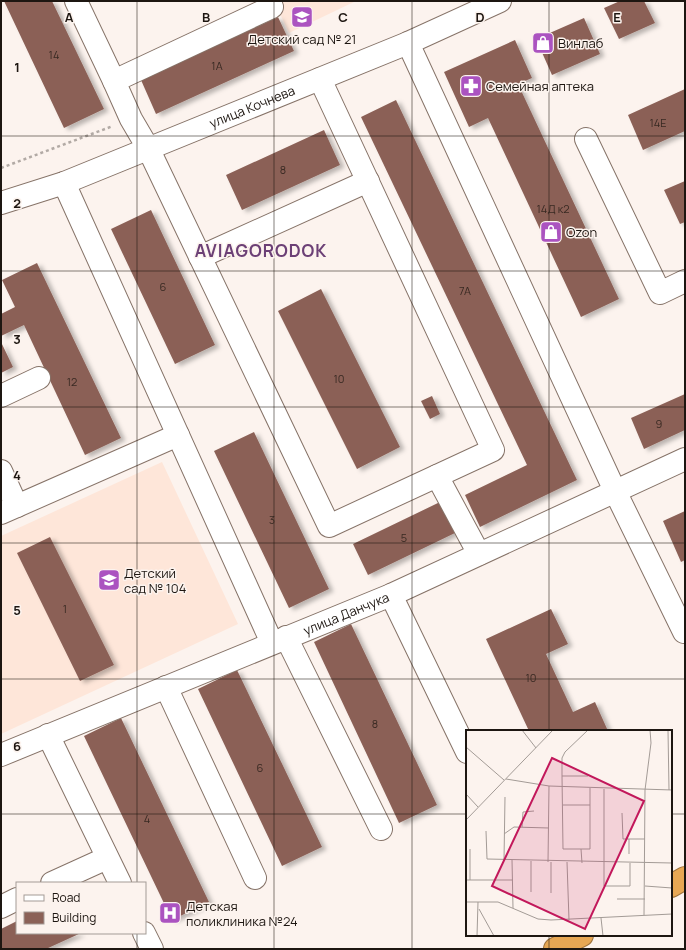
<svg xmlns="http://www.w3.org/2000/svg" width="686" height="950" font-family="Manrope,sans-serif">
  <style>
    .built { fill: #fee6d9 }
    .building { fill: #8b6157; filter: url(#shadow) }
    .lines { fill: none; stroke-linecap: round; stroke-linejoin: round }
    .minor-casing { stroke: #867368; stroke-width: 24 }
    .highway-casing { stroke: #a0743d; stroke-width: 24 }
    .path { stroke: #b2aaa5; stroke-width: 2.5; stroke-dasharray: 3 3; stroke-linecap: butt }
    .minor { stroke: #fff; stroke-width: 22 }
    .highway { stroke: #e7a754; stroke-width: 22 }
    .grid { fill: none; stroke: #1d1611; stroke-width: 1; stroke-opacity: 0.55 }
    .labels { text-anchor: middle; stroke-width: 3; stroke-linejoin: round; paint-order: stroke }
    .number-label { font-size: 11px; fill: #382922 }
    .poi-label { font-size: 13px; fill: #1d1611; stroke: #fcf3ee; text-anchor: start }
    .street-label { font-size: 13px; fill: #1d1611; stroke: #fcf3ee }
    .district-label { font-size: 17px; font-weight: bold; letter-spacing: 1px; fill: #6c4076; stroke: #fcf3ee }
    .inset-road { fill: none; stroke: #a39b96; stroke-width: 1 }
    .view { fill: #c2185b; fill-opacity: 0.15; stroke: #c2185b; stroke-width: 2 }
    .inset-edge { fill: none; stroke: #1d1611; stroke-width: 2 }
    .grid-label { font-size: 13px; text-anchor: middle; font-weight: bold; fill: #1d1611; stroke: #fcf3ee; stroke-width: 3; stroke-linejoin: round; paint-order: stroke }
  </style>
  <defs>
    <filter id="shadow"><feDropShadow dx="4.5" dy="2.5" stdDeviation="2" flood-color="#0004"/></filter>
  </defs>
  <rect width="100%" height="100%" fill="#fcf3ee"/>
  <path class="built" d="M274,1h82l-67,32z
    M162,462l76,162 -237,110v-198z"/>
  <path class="building" d="M4,1h48l52,108 -40,19z
    M620,1h24l11,22 -36,16 -15,-31z
    M278,17l16,34 -138,63 -15,-34z
    M584,18l16,36 -48,21 -16,-36z
    M515,40l17,38 -14,6 101,215 -38,18 -93,-199 -19,9 -25,-55z
    M685,89v42l-42,19 -15,-35z
    M396,100l181,380 -97,47 -15,-32 62,-30 -166,-348z
    M324,130l16,35 -98,45 -16,-35z
    M685,181v41l-5,2 -16,-34z
    M151,210l64,135 -40,19 -64,-135z
    M37,263l84,175 -36,17 -61,-130 -23,11v-22l14,-7 -13,-27z
    M321,289l79,158 -43,22 -79,-158z
    M1,342l12,25 -12,6z
    M685,394v36l-41,19 -13,-31z
    M432,396l8,18 -10,5 -9,-18z
    M254,432l75,157 -40,19 -75,-157z
    M440,502l15,31 -87,42 -15,-31z
    M685,511v49l-4,2 -18,-41z
    M50,537l64,128 -34,16 -63,-128z
    M551,609l17,35 -22,10 27,58 22,-10 13,29h-79l-43,-92z
    M351,624l86,181 -38,18 -85,-181z
    M237,670l85,177 -40,19 -84,-177z
    M121,718l88,184 -37,18 -88,-184z
    M17,921v12h64l-35,16h-45v-20z"/>
  <g class="lines">
    <g class="minor-casing">
      <g id="minor">
        <path d="M76,1l38,80"/>
        <path d="M272,7l-158,74 17,38 17,29 181,378 164,-76 -173,-371"/>
        <path d="M408,43l207,448 69,141 1,-1"/>
        <path d="M586,139l74,154 25,-12"/>
        <path d="M64,183l208,460"/>
        <path id="s1" d="M1,203l63,-20 344,-140 92,-42"/>
        <path d="M200,257l168,-76"/>
        <path d="M1,396l38,-18"/>
        <path d="M1,471l16,35"/>
        <path d="M437,476l42,78"/>
        <path d="M1,513l177,-78"/>
        <path d="M391,595l76,157"/>
        <path d="M286,637l95,192"/>
        <path d="M166,687l89,191"/>
        <path d="M48,735l72,148"/>
        <path id="s2" d="M1,755l390,-160 294,-136"/>
        <path d="M52,883l55,-25"/>
        <path d="M1,907l16,-8"/>
        <path d="M144,933l8,16"/>
      </g>
    </g>
    <g class="highway-casing">
      <path id="highway" d="M671,886l14,-8
        M555,949l27,-14"/>
    </g>
    <path class="path" d="M1,168l112,-42"/>
    <use href="#minor" class="minor"/>
    <use href="#highway" class="highway"/>
  </g>
  <path class="grid" d="M137,1v882M274,1v948M412,1v948M549,1v730M1,136h684M1,271h684M1,407h684M1,543h684M1,679h684M1,814h466M671,814h14M137,933v16M549,935v14"/>
  <defs>
    <g id="school-square" transform="scale(1.15)"><rect x="-9" y="-9" width="18" height="18" rx="4" fill="#ab53c0" stroke="#fcf3ee"/><path d="M0-5L7-2L0 1L-7-2ZM-4 1L0 2.5L4 1V4Q0 6-4 4Z" fill="#fff"/></g>
    <g id="shop-square" transform="scale(1.15)"><rect x="-9" y="-9" width="18" height="18" rx="4" fill="#ab53c0" stroke="#fcf3ee"/><path d="M-5-2.5h2.3a2.7 3.5 0 0 1 5.4 0H5L5.5 6h-11ZM-1.5-2.5h3a1.5 2.3 0 0 0-3 0Z" fill="#fff"/></g>
    <g id="pharmacy-square" transform="scale(1.15)"><rect x="-9" y="-9" width="18" height="18" rx="4" fill="#ab53c0" stroke="#fcf3ee"/><path d="M-2-6h4v4h4v4h-4v4h-4v-4h-4v-4h4Z" fill="#fff"/></g>
    <g id="hospital-square" transform="scale(1.15)"><rect x="-9" y="-9" width="18" height="18" rx="4" fill="#ab53c0" stroke="#fcf3ee"/><path d="M-5-5h3v3.5h4V-5h3V5h-3V1.5h-4V5h-3Z" fill="#fff"/></g>
  </defs>
  <g fill-rule="evenodd">
    <use href="#school-square" x="302" y="17"/>
    <use href="#shop-square" x="543" y="43"/>
    <use href="#pharmacy-square" x="471" y="86"/>
    <use href="#shop-square" x="551" y="232"/>
    <use href="#school-square" x="109" y="580"/>
    <use href="#hospital-square" x="170" y="913"/>
  </g>
  <g class="labels">
    <g class="number-label">
      <text x="54" y="59">14</text>
      <text x="217" y="70">1А</text>
      <text x="658" y="127">14Е</text>
      <text x="283" y="174">8</text>
      <text x="553" y="213">14Д к2</text>
      <text x="163" y="291">6</text>
      <text x="465" y="295">7А</text>
      <text x="339" y="383">10</text>
      <text x="72" y="386">12</text>
      <text x="659" y="428">9</text>
      <text x="272" y="524">3</text>
      <text x="404" y="542">5</text>
      <text x="65" y="613">1</text>
      <text x="531" y="682">10</text>
      <text x="375" y="728">8</text>
      <text x="260" y="772">6</text>
      <text x="147" y="823">4</text>
    </g>
    <g class="poi-label">
      <text x="302" y="44" text-anchor="middle">Детский сад № 21</text>
      <text x="558" y="48">Винлаб</text>
      <text x="486" y="91">Семейная аптека</text>
      <text x="566" y="237">Ozon</text>
      <text x="124" y="578">Детский<tspan x="124" dy="15">сад № 104</tspan></text>
      <text x="186" y="911">Детская<tspan x="186" dy="15">поликлиника №24</tspan></text>
    </g>
    <g class="street-label">
      <text dy="5" stroke="none"><textPath href="#s1" startOffset="269">улица Кочнева</textPath></text>
      <text dy="5" stroke="none"><textPath href="#s2" startOffset="373">улица Данчука</textPath></text>
    </g>
    <g class="district-label">
      <text x="261" y="257">AVIAGORODOK</text>
    </g>
  </g>
  <g transform="translate(466 730)">
    <rect width="206" height="206" fill="#fcf3ee"/>
    <path class="inset-road" d="M56,0l14,18M202,0l1,60M0,17l38,33M96,46v-18l3,-6 23,-22M122,46h-26l1,73h27v-61M40,49l43,7 123,4M138,59v97h26v-23M0,64l12,13M97,75h27M156,83l1,26h22M0,90l87,-90M56,97l1,-15 11,-1M20,101l1,28 185,4M38,104l10,-7 35,1M4,119v31M115,119l1,14M163,124v-15M38,130l1,-63M46,130l1,48M65,131v31M82,132l1,-76M85,132v31M101,132l2,58M0,150h47M179,156l27,2M151,169h28M0,172h32l40,17 13,1 121,-6M13,179l15,27M178,185l1,-125 6,-47 -1,-13M135,188l2,18M11,206l1,-34"/>
    <path class="view" d="M86,28l92,43 -59,128 -93,-43z"/>
    <rect width="206" height="206" class="inset-edge"/>
  </g>
  <g class="grid-label">
    <text x="69" y="22">A</text>
    <text x="206" y="22">B</text>
    <text x="343" y="22">C</text>
    <text x="480" y="22">D</text>
    <text x="617" y="22">E</text>
    <text x="17" y="72">1</text>
    <text x="17" y="208">2</text>
    <text x="17" y="344">3</text>
    <text x="17" y="480">4</text>
    <text x="17" y="615">5</text>
    <text x="17" y="751">6</text>
  </g>
  <rect width="686" height="950" fill="none" stroke="#1d1611" stroke-width="4"/>
  <rect x="16" y="882" width="130" height="52" fill="#fcf3ee" stroke="#a39b96"/>
  <rect x="24" y="895" width="20" height="6" fill="#ffffff" stroke="#a39b96"/>
  <text x="52" y="902" font-size="12" fill="#1d1611">Road</text>
  <rect x="24" y="912" width="20" height="12" fill="#8b6157" stroke="#a39b96"/>
  <text x="52" y="922" font-size="12" fill="#1d1611">Building</text>
</svg>
